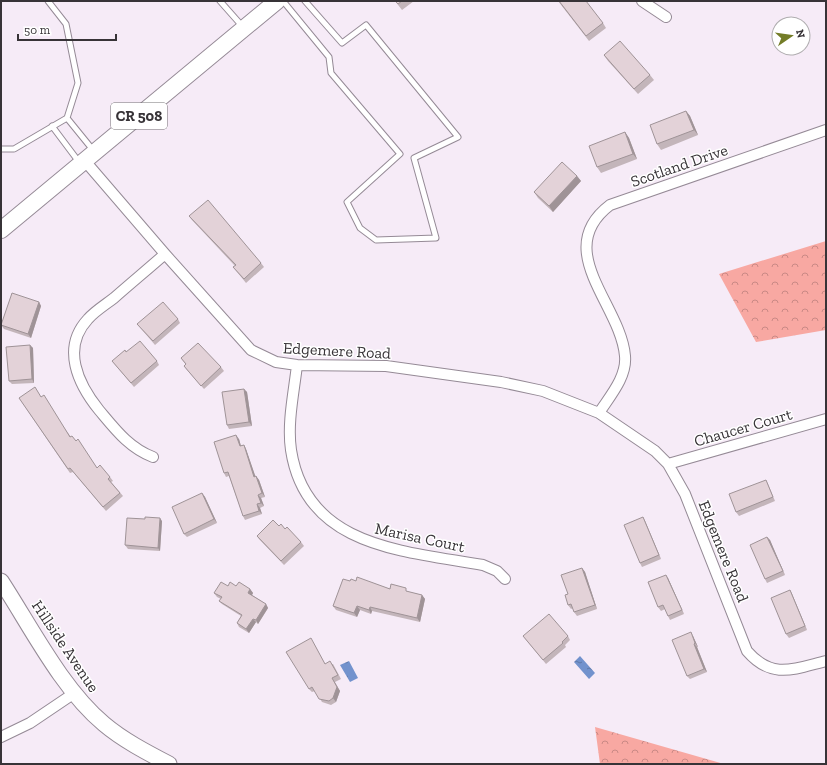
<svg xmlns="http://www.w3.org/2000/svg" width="827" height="765" font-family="'Zilla Slab',serif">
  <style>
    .forest { fill: url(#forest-crowns) }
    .water { fill: url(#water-ripples) }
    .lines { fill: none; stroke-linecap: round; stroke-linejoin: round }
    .lane-casing { stroke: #958a96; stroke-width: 7 }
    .street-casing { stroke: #958a96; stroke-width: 12 }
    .secondary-casing { stroke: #958a96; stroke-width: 17 }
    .primary-casing { stroke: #958a96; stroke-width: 18 }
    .lane { stroke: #fff; stroke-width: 5 }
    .street { stroke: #fff; stroke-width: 10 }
    .secondary { stroke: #fff; stroke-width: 15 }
    .primary { stroke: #fff; stroke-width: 16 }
    .wall { fill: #c3b5ba }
    .shaded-wall { fill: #9f9397 }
    .building { fill: #e3d2d8; stroke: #9f9397 }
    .labels { text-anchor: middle; stroke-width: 3; stroke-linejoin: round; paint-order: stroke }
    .shield { fill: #fff; stroke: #737073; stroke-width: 1 }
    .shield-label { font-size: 15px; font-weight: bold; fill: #373337 }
    .street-label { font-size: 16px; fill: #373337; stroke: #fff }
  </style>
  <defs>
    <pattern id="forest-crowns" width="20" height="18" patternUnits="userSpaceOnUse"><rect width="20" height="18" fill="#f8a8a2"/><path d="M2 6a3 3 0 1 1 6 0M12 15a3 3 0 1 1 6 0" fill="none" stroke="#ca8985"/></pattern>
    <pattern id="water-ripples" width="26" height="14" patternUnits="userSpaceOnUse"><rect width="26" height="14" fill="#7292cd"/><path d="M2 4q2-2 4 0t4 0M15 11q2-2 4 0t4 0" fill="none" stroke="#5e78a7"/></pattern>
  </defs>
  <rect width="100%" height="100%" fill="#f6ebf7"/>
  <path class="forest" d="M826,241v89l-70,12 -37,-68z
    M595,727l129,37h-124z"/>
  <path class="water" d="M580,656l15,17 -6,6 -15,-17z
    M349,661l9,17 -8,4 -10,-17z"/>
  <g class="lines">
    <g class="lane-casing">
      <path id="lane" d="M48,1l18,23 12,59 -11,35
        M220,1l23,26
        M283,1l46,56 2,16 69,81 -53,48 13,26 16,12 60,-2 -22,-80 44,-21 -92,-112 -24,18 -37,-42
        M67,118l26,32
        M52,126l27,36
        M1,149h13l53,-31"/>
    </g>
    <g class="street-casing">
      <path id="street" d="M642,1l24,16
        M85,161l80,93 86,96 25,12 21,3 89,1 115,16 42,9 56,22 56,38 13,13 17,30 62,157c25,29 47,18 79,10
        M297,365c-3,27 -10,58 -6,85 15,98 114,101 192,115l14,6 8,8
        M599,413c11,-17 28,-36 26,-57 -4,-51 -74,-106 -15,-151l216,-75
        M153,457c-24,-9 -38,-28 -54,-47 -21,-26 -38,-62 -11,-91 7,-8 17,-14 26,-21 17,-15 34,-29 51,-44
        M668,464l158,-45
        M1,737l29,-14 43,-29"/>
    </g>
    <g class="secondary-casing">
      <path id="secondary" d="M1,581c30,46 61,108 103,143 19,16 42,28 65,40"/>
    </g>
    <g class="primary-casing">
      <path id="primary" d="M1,230l276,-229"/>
    </g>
    <use href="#lane" class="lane"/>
    <use href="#street" class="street"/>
    <use href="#secondary" class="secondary"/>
    <use href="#primary" class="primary"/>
  </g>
  <path class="wall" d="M395,1h19l-12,9z
    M558,1l45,22 3,5 -17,13z
    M604,55l46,20 4,5 -16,14 -30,-33z
    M686,111l4,5 8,19 -37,15 -4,-6z
    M625,132l4,6 8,21 -36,14 -4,-6z
    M577,176l4,5 -28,31 -15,-14 -4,-6z
    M189,216l72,47 3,4 -18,16 -13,-16 2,-1 -43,-46z
    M39,302l2,4 -10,32 -27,-9 -3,-4z
    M178,319l2,4 -25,22 -18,-21z
    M30,345l3,3 1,35 -22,1 -3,-3z
    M126,352l31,9 2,4 -25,22 -22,-26z
    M181,358l40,9 3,4 -20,18 -17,-19 -3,-4 2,-1z
    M244,389l3,3 5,34 -23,3 -2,-4z
    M41,397l30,40 5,4 21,27 13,9 3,4 -2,1 12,14 -17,15 -33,-39 -3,1 -51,-75z
    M239,439l2,7 3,-1 2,4 9,27h1l3,4 6,17 -4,1 3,8 -4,2 2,6 -17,6 -2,-4 -14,-40 -3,1 -2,-4z
    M766,480l2,4 7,17 -36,15 -3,-4z
    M202,493l3,4 12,26 -30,14 -3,-3z
    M643,517l2,4 16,38 -19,8 -2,-4z
    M162,521l-2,30 -32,-2 -3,-4z
    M279,526l6,3 16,13 3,4 -20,19 -25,-26 -2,-3z
    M767,537l3,3 15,35 -18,8 -2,-4z
    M582,568l3,4 12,37 -20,7 -3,-4 -1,-4 -2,1 -3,-4v-11z
    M668,578l16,36 -14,6 -2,-4 -3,-7 -4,2 -3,-4z
    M356,581l34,8 19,3 13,3 3,4 -5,23 -48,-11 -1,3 -11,-4 -3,7 -21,-7 -3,-4z
    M228,586h8l14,3 3,4 -1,2 14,9 2,4 -10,16 -2,-2 -7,11 -10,-6 -2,-4 4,-7 -19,-12 -3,-3 2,-2 -4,-2 -3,-4z
    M790,590l2,4 15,36 -18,8 -3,-4z
    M523,636h45l2,4 -5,5 1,2 -20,17z
    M693,636l5,11h-1l10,25 -17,7 -3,-3z
    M313,642l12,22h8l8,15 -6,3 5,9 -4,11 -5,3 -9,-3 -7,-11 -3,1 -3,-3z"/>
  <path class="shaded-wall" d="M686,111l4,5 8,19 -4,-5z
    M625,132l4,6 8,21 -4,-5z
    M577,176l4,5 -28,31 -4,-6z
    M39,302l2,4 -10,32 -3,-4z
    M30,345l3,3 1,35 -2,-4z
    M244,389l3,3 5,34 -3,-4z
    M236,435l3,4 3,11 -2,-4z
    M244,445l2,4 11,32 -3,-4z
    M256,476l3,4 6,17 -3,-4z
    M202,493l3,4 12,26 -3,-4z
    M258,495l3,3 3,8 -3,-3z
    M257,504l3,4 2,6 -3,-3z
    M643,517l2,4 16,38 -2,-4z
    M160,518l2,3 -2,30 -2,-3z
    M767,537l3,3 15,35 -2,-4z
    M582,568l3,4 12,37 -2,-4z
    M666,575l2,3 16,36 -2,-4z
    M250,589l3,4 -2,4 -3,-4z
    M790,590l2,4 15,36 -2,-4z
    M422,595l3,4 -5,23 -3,-4z
    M266,604l2,4 -10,16 -2,-4z
    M357,606l3,4 -3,7 -3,-4z
    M370,607l2,4 -1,3 -2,-4z
    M253,619l3,3 -7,11 -3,-4z
    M691,632l2,4 5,11 -3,-4z
    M694,644l3,3 10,25 -3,-3z
    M332,678l8,13 -4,11 -3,-4z"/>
  <path class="building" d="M395,1h7l-4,3z
    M559,1h27l17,22 -17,13z
    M620,41l30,34 -16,14 -30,-34z
    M686,111l8,19 -37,14 -7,-19z
    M625,132l8,22 -36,13 -8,-21z
    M562,162l15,14 -28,30 -15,-14z
    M208,200l53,63 -17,16 -11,-12 3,-2 -47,-49z
    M12,293l27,9 -11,32 -27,-9z
    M163,302l15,17 -25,22 -16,-17z
    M140,341l17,20 -26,22 -19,-22 13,-11 1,2z
    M198,343l23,24 -20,19 -17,-20 2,-2 -5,-6z
    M30,345l2,34 -23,2 -3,-34z
    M35,387l6,10 3,-2 26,42 2,-1 4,5 2,-2 19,29 3,-3 10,12 -2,2 12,14 -17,14 -33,-39 -2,1 -49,-71z
    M244,389l5,33 -22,3 -5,-33z
    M236,435l4,11 4,-1 10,32 2,-1 6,17 -4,2 3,8 -4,1 2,7 -16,5 -15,-44 -4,1 -10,-31z
    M766,480l7,17 -37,15 -7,-18z
    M202,493l12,26 -30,15 -12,-27z
    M145,517l15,1 -2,30 -33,-3 2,-27 18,1z
    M643,517l16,38 -19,8 -16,-38z
    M273,520l6,6 2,-2 4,5 2,-2 14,15 -20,19 -24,-25z
    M767,537l16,34 -18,8 -15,-34z
    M582,568l13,37 -21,7 -3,-8 -3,1 -3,-10 3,-1 -7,-19z
    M666,575l16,35 -14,6 -5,-11 -5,2 -10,-25z
    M357,577l33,12 1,-5 15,4v3l16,4 -5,23 -47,-11 -1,3 -12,-4 -3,7 -21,-7 10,-27 7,2 1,-2 5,2z
    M221,582l7,4 2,-4 6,4 3,-4 11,7 -2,4 18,11 -10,16 -3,-1 -7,10 -9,-6 5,-8 -23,-14 3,-4 -8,-4z
    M790,590l15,36 -19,8 -15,-36z
    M549,614l19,22 -6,6 1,1 -20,17 -20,-24z
    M691,632l4,11 -1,1 10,25 -17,7 -15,-36z
    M311,638l14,26 5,-3 8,14 -6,3 5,9 -4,11 -4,3 -10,-2 -7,-12 -3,2 -23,-37z"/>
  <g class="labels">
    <rect class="shield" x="111" y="103" width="56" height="26" rx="3"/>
    <g class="shield-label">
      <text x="139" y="121">CR 508</text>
    </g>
    <g class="street-label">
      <text transform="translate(679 165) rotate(-19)" y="6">Scotland Drive</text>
      <text transform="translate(337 350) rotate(3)" y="6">Edgemere Road</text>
      <text transform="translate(743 427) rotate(-16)" y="6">Chaucer Court</text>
      <text transform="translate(420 537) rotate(12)" y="6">Marisa Court</text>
      <text transform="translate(724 551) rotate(68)" y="6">Edgemere Road</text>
      <text transform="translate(66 646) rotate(56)" y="6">Hillside Avenue</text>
    </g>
  </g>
  <rect width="827" height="765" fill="none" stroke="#373337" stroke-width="4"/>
  <g transform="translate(791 36) rotate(77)"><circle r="19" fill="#ffffff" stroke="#afadaf"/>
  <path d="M0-3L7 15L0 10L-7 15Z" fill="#737c27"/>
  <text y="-6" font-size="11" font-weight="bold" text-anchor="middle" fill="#373337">N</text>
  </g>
  <path d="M18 34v6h98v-6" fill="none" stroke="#373337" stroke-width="2"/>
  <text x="24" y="34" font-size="12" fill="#373337" stroke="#ffffff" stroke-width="3" paint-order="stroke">50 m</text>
</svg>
